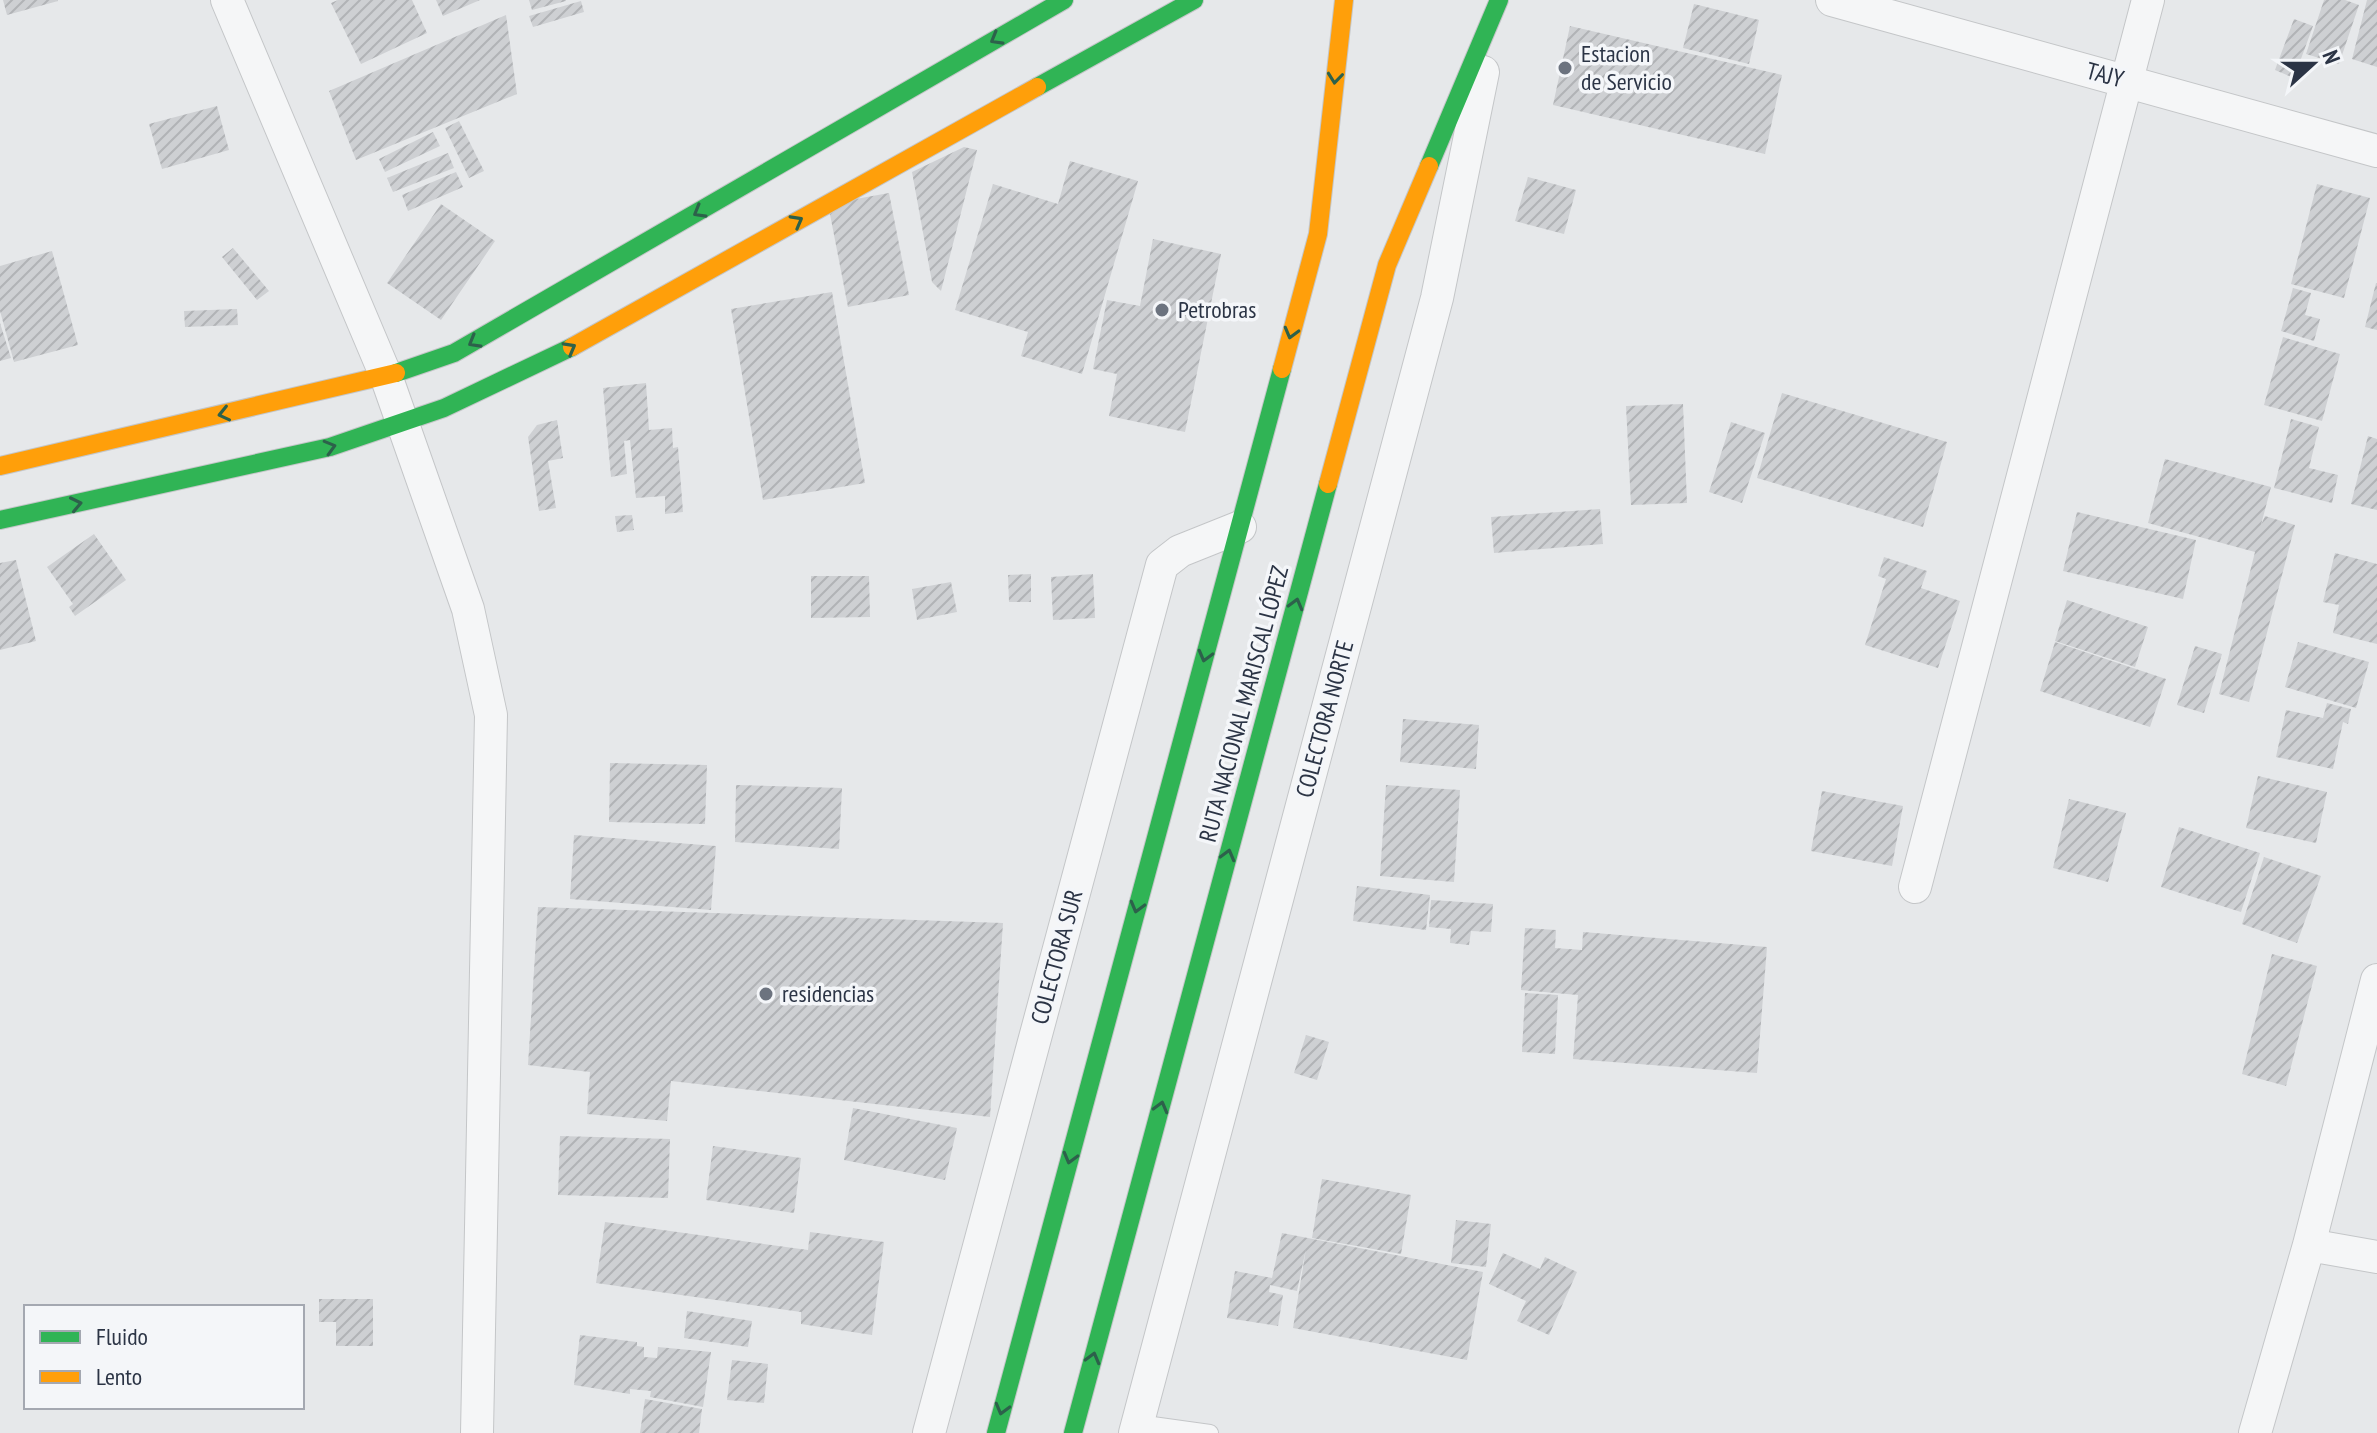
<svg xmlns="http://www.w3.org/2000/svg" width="2377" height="1433" font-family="'PT Sans Narrow',sans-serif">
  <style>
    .building { fill: url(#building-hatch) }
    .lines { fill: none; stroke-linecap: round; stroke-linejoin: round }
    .lane-casing { stroke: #c4c6c8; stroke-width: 18 }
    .street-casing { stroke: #c4c6c8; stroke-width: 34 }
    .fast-casing { stroke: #c4c6c8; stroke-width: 20 }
    .slow-casing { stroke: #c4c6c8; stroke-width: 20 }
    .lane { stroke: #f5f6f7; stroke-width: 16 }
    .street { stroke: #f5f6f7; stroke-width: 32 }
    .fast { stroke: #30b455; stroke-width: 18 }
    .slow { stroke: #ff9f0a; stroke-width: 18 }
    .oneway { stroke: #2d614b }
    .poi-dot { fill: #6c737f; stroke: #f4f6f9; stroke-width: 3 }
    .labels { text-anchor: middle; stroke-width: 7; stroke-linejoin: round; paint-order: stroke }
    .poi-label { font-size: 24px; fill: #2b3445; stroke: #f4f6f9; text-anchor: start }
    .street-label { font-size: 24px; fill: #2b3445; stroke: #f4f6f9 }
  </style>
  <defs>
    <pattern id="building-hatch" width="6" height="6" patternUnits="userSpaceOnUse" patternTransform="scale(2)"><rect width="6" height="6" fill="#ced0d3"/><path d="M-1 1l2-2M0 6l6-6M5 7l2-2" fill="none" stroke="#b1b3b6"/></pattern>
  </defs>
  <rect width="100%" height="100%" fill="#e6e8ea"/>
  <path class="building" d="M3,0h55v1l-51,14z
    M338,0h74l15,33 -66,31 -30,-61z
    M436,0h44l-37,16z
    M529,0h37v1l-34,9z
    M2324,0h21l14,5 -20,59 -33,-10z
    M2367,0h10v67l-25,-8z
    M581,1l3,11 -51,15 -4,-11z
    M1694,4l65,16 -10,44 -66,-16z
    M506,15l11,79 -161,66 -27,-69z
    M2294,19l19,7 -19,52 -19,-8z
    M1570,26l212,49 -17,79 -212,-49z
    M217,106l12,44 -67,19 -13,-45z
    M459,121l25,50 -15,7 -24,-50z
    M433,132l7,14 -55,26 -6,-13z
    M964,147l13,3 -36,141 -9,-9 -20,-110z
    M448,153l6,15 -61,24 -6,-14z
    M1070,161l68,20 -56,193 -61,-18 7,-24 -73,-22 38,-126 65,20z
    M456,172l7,15 -55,24 -6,-16z
    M1528,177l48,13 -12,44 -49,-13z
    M2317,184l53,14 -26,100 -53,-14z
    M889,193l20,102 -61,12 -20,-103z
    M441,204l54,37 -54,79 -54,-37z
    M1153,239l68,15 -36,178 -76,-16 8,-42 -24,-5 14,-69 33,6z
    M233,248l36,43 -12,9 -35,-43z
    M52,251l26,94 -64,17 -14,-51v-45z
    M2376,283h1v47l-12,-3z
    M2293,288l18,5 -6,22 15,4 -6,22 -33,-10z
    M832,292l33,191 -102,17 -32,-191z
    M237,309l1,16 -53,2 -1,-16z
    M0,323l11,35 -11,3z
    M2283,337l57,17 -18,67 -58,-16z
    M646,383l3,47 23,-2 1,20 5,-1 5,65 -18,2v-18l-29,2 -6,-58 -6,1 3,33 -16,3 -8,-89z
    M1782,393l165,49 -24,85 -166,-49z
    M1683,404l4,99 -56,2 -5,-99z
    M2291,419l28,8 -10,41 29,7 -6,28 -58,-15z
    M557,420l6,38 -15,3 8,47 -17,3 -11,-74 9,-12z
    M1731,422l34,11 -23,70 -33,-11z
    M2368,436l9,3v71l-26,-6z
    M2165,459l106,28 -10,38 4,-9 30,9 -46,177 -30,-8 36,-142 -107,-29z
    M1600,509l3,35 -109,9 -3,-36z
    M2077,512l119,28 -13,59 -120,-28z
    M632,515l2,15 -17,2 -2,-16z
    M94,534l32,46 -51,36 -6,-9 4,-3 -26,-37z
    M2335,553l42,11v80l-44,-11 6,-28 -16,-3z
    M1884,557l43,14 -6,17 39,13 -22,67 -73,-23 21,-66 -8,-3z
    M16,560l20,81 -36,9v-87z
    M1031,574v28h-22l-1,-27z
    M1093,574l2,44 -42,2 -2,-43z
    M811,576h58l1,41 -59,1z
    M951,582l6,30 -40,8 -5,-31z
    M2067,600l81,27 -13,40 -80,-26z
    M2055,642l111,37 -16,48 -110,-36z
    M2298,642l71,20 -13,46 -71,-21z
    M2195,646l27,8 -18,59 -27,-8z
    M2327,703l24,6 -3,15 -5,-2 -10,47 -57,-12 10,-47 37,8z
    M1403,719l76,6 -3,44 -76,-7z
    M610,763l97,2 -2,59 -96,-2z
    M2258,776l69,16 -11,51 -70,-15z
    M736,785l106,3 -3,61 -104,-7z
    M1386,785l74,5 -6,92 -74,-6z
    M1822,791l81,15 -11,60 -81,-15z
    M2069,799l57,14 -18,69 -55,-14z
    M2179,827l81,26 -19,59 -80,-25z
    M574,835l142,11 -5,64 -141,-11z
    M2264,857l57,19 -24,67 -55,-19z
    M1357,886l73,9 -4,35 -73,-9z
    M1431,900l62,4 -2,28 -20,-1 -2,14 -19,-2 1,-14 -22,-2z
    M538,907l465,16 -13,194 -319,-36 -4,40 -80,-7 3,-42 -62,-7z
    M1525,928l31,2 -1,18 27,2 1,-18 184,15 -10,126 -184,-14 5,-64 -57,-5z
    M2272,954l45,12 -31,120 -44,-12z
    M1525,993l33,2 -3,59 -33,-2z
    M1306,1035l23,7 -12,38 -23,-7z
    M853,1108l104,20 -12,52 -101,-20z
    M560,1136l110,3 -2,59 -110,-3z
    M713,1146l88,12 -7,55 -88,-13z
    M1322,1179l89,16 -10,59 -89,-16z
    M1456,1220l35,4 -5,43 -35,-4z
    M605,1222l203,28 2,-18 74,10 -12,93 -71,-11v-12l-205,-29z
    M1282,1233l201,39 -16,88 -174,-32 13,-79 -9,42 -27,-6 -1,7 14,3 -5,31 -51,-8 8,-47 37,7z
    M1503,1253l37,16 5,-12 32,15 -28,63 -32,-14 9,-20 -37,-17z
    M319,1299h54v47h-37v-24h-17z
    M687,1311l65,10 -4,26 -64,-9z
    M580,1335l57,7v4l7,1v10l13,1 1,-11 53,5 -8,55 -53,-10 1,-6 -21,-2v5l-56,-9z
    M732,1360l36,4 -4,39 -37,-3z
    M645,1399l57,10 -3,24h-59z"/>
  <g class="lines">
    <g class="lane-casing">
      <path id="lane" d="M1138,1423l72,10"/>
    </g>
    <g class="street-casing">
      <path id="street" d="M227,0l159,376 82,233 23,106 -14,718
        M1832,0l545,151
        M1915,887l233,-887
        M2309,1245l68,12
        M929,1433l233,-868 18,-14 60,-24
        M1135,1433l302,-1135 46,-226
        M2255,1433l54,-188 68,-265"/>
    </g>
    <g class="fast-casing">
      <path id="fast" d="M1037,87l157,-87
        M1429,166l70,-166
        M396,373l58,-20 610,-353
        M0,520l330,-73 114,-39 128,-61
        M996,1433l286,-1064
        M1073,1433l255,-949"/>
    </g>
    <g class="slow-casing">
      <path id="slow" d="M572,347l465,-260
        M1282,369l36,-135 26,-234
        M0,466l396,-93
        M1328,484l59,-219 42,-99"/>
    </g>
    <use href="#lane" class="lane"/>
    <use href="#street" class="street"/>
    <use href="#fast" class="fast"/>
    <use href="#slow" class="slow"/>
  </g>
  <defs><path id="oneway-chevron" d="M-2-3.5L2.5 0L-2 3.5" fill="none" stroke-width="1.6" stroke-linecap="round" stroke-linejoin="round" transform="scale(2)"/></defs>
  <g class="oneway">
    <use href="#oneway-chevron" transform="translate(996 39) rotate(150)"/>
    <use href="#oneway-chevron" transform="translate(1335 78) rotate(96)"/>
    <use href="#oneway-chevron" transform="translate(699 212) rotate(150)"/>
    <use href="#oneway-chevron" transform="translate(797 221) rotate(-29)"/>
    <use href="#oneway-chevron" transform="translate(1291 333) rotate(105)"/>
    <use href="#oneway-chevron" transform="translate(474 342) rotate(150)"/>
    <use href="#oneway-chevron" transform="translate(570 348) rotate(-29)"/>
    <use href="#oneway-chevron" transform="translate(224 414) rotate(167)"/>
    <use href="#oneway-chevron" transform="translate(330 447) rotate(-16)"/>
    <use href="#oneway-chevron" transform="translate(76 504) rotate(-12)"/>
    <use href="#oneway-chevron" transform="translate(1296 604) rotate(-75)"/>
    <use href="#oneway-chevron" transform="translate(1205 656) rotate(105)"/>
    <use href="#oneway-chevron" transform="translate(1228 855) rotate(-75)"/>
    <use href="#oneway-chevron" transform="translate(1137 907) rotate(105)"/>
    <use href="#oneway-chevron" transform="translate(1161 1107) rotate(-75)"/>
    <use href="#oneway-chevron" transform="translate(1070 1158) rotate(105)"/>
    <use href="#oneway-chevron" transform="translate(1093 1358) rotate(-75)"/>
    <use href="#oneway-chevron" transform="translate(1002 1409) rotate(105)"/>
  </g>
  <g class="poi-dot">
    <circle cx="1565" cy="68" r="8"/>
    <circle cx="1162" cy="310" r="8"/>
    <circle cx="766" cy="994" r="8"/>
  </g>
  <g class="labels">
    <g class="poi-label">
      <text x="1581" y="62">Estacion<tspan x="1581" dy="28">de Servicio</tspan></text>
      <text x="1178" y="318">Petrobras</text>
      <text x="782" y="1002">residencias</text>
    </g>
    <g class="street-label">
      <text transform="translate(2105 75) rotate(15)" y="8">TAJY</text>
      <text transform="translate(1244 704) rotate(-75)" y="8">RUTA NACIONAL MARISCAL LÓPEZ</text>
      <text transform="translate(1325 719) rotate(-75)" y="8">COLECTORA NORTE</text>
      <text transform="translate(1057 957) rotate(-75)" y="8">COLECTORA SUR</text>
    </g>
  </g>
  <rect x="24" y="1305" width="280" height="104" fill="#f4f6f9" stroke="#a4a8b1" stroke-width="2"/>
  <rect x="40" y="1331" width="40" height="12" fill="#30b455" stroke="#a4a8b1" stroke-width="2"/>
  <text x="96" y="1345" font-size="24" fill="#2b3445">Fluido</text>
  <rect x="40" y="1371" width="40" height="12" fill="#ff9f0a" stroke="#a4a8b1" stroke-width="2"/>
  <text x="96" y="1385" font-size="24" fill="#2b3445">Lento</text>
  <g transform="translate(2313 64) rotate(69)" stroke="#f4f6f9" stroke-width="6" paint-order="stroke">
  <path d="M0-6L14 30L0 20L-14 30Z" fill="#2b3445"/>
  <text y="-12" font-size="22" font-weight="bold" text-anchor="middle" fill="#2b3445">N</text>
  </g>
</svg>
